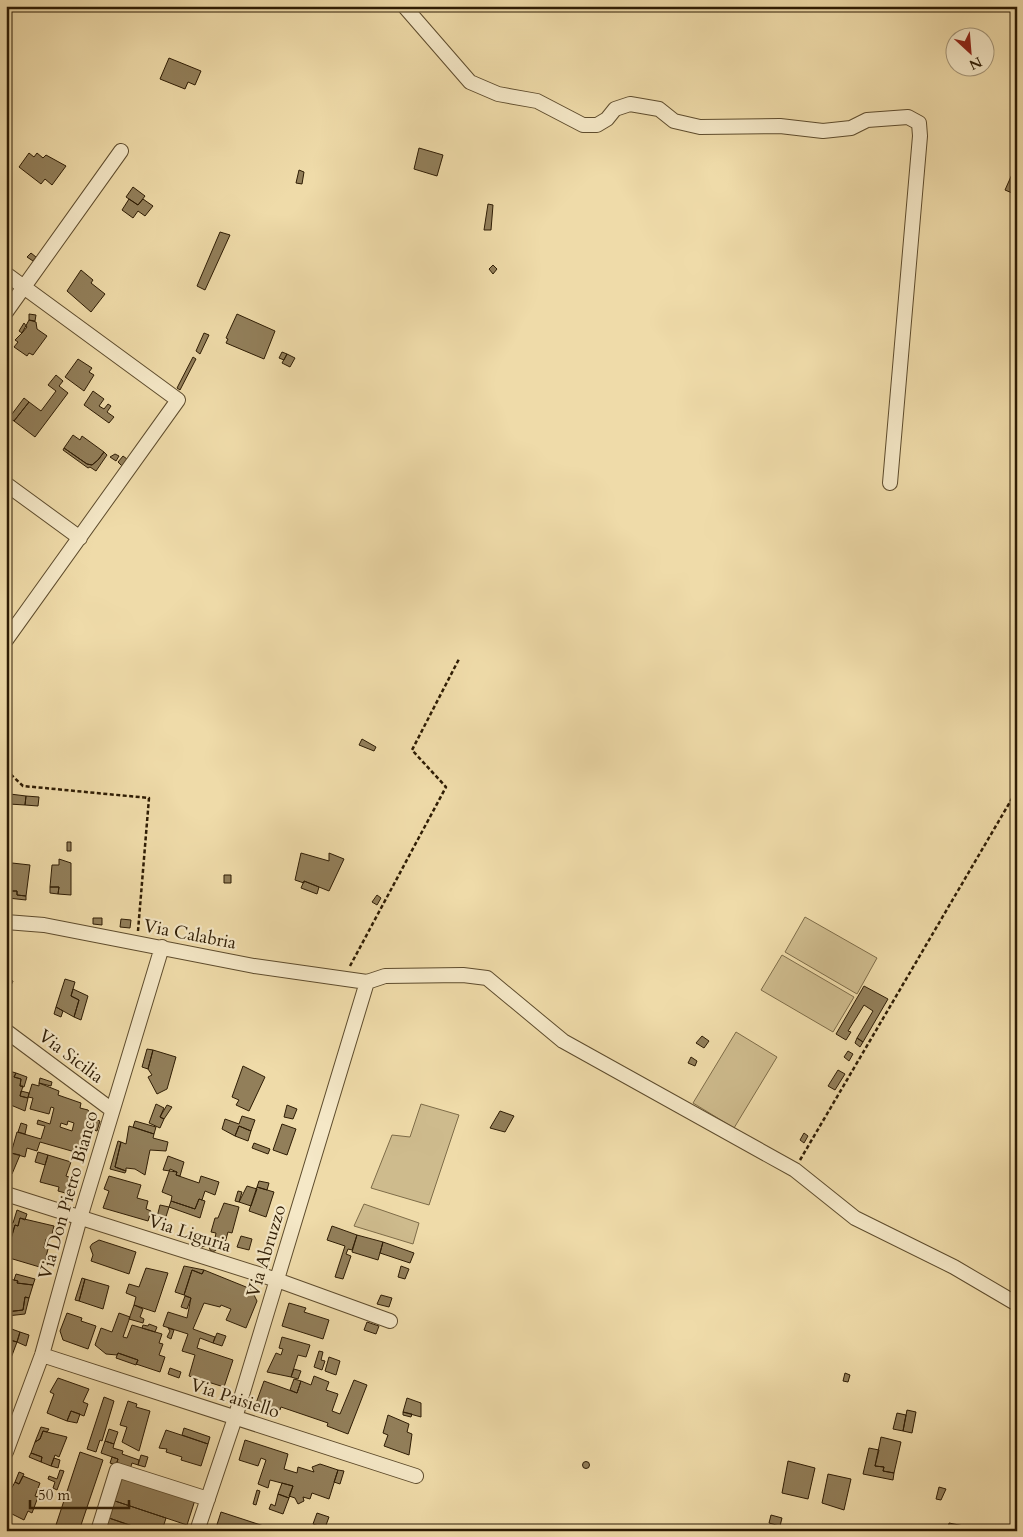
<svg xmlns="http://www.w3.org/2000/svg" width="1023" height="1537" font-family="Cardo,serif">
  <style>
    .green { fill: #cebb8d; stroke: #7e6c48 }
    .building { fill: #927f5a; stroke: #2e1c04; fill-rule: evenodd }
    .lines { fill: none; stroke-linecap: round; stroke-linejoin: round }
    .minor-casing { stroke: #5e4c2d; stroke-width: 16 }
    .path { stroke: #2e1c04; stroke-width: 2.5; stroke-dasharray: 4 2.5; stroke-linecap: butt }
    .minor { stroke: #f5e8c7; stroke-width: 14 }
    .labels { text-anchor: middle; stroke-width: 4.5; stroke-linejoin: round; paint-order: stroke }
    .street-label { font-size: 18px; fill: #2e1c04; stroke: #f5e8c7 }
  </style>
  <rect width="100%" height="100%" fill="#efdba9"/>
  <filter id="stains"><feTurbulence type="fractalNoise" baseFrequency=".004" numOctaves="4"/><feColorMatrix values="0 0 0 0 .2 0 0 0 0 .09 0 0 0 0 .02 0 0 0 .5 -.17"/></filter>
  <radialGradient id="worn" r=".72"><stop offset=".6" stop-color="#630" stop-opacity="0"/><stop offset="1" stop-color="#630" stop-opacity=".3"/></radialGradient>
  <path class="green" d="M805,917l72,41 -20,36 -72,-42z
    M782,955l72,42 -21,35 -72,-42z
    M736,1032l41,25 -43,71 -41,-25z
    M421,1104l38,11 -30,90 -58,-17 21,-53 18,2z
    M364,1204l55,19 -6,21 -59,-18z"/>
  <path class="building" d="M169,58l32,13 -6,14 -7,-3 -3,7 -25,-10z
    M419,148l24,7 -6,21 -23,-7z
    M29,153l5,4 3,-4 6,5 3,-3 20,11 -14,19 -7,-6 -4,5 -22,-17z
    M1017,163v32l-12,-5z
    M299,170l5,2 -2,12 -6,-1z
    M133,187l12,9 -7,9 -12,-8z
    M129,199l9,6 5,-6 10,7 -8,10 -7,-5 -5,7 -11,-8z
    M488,204l5,1 -2,25h-7z
    M220,232l10,3 -25,55 -8,-4z
    M31,253l5,4 -3,4 -6,-4z
    M493,265l4,4 -4,5 -4,-5z
    M81,270l12,10 -2,3 14,11 -14,18 -24,-21z
    M29,314l7,1 -1,6 -6,-1z
    M237,314l38,17 -11,28 -38,-16 2,-4 -2,-1z
    M29,320l7,2 1,7 10,7 -14,19 -4,-2 -2,3 -13,-9 4,-5 -3,-2 7,-7z
    M24,323l3,4 -5,6 -3,-2z
    M204,333l5,2 -9,19 -4,-3z
    M282,352l5,2 -3,6 -5,-2z
    M287,354l8,4 -5,9 -8,-4z
    M193,357l3,2 -16,31 -3,-2z
    M78,359l14,9 -3,4 5,3 -10,16 -19,-14z
    M56,375l7,6 -4,5 9,7 -33,44 -21,-16 15,-19 12,9 15,-20 -8,-6z
    M93,391l11,8 -5,7 5,3 4,-5 3,2 -4,6 7,5 -5,6 -25,-18z
    M24,398l5,4 -15,19 -5,-3z
    M73,435l7,5 2,-4 22,16 -6,8 -6,5 -5,-1 -23,-16z
    M64,448l23,16 5,1 6,-5 6,-8 3,3 -11,16 -6,-4 -2,1 -25,-18z
    M115,454l4,2 -3,5 -6,-4z
    M123,456l4,3 -5,7 -4,-4z
    M362,739l14,8 -2,4 -15,-6z
    M6,794h4l-1,11h-3z
    M10,794l16,2 -1,9 -16,-1z
    M26,796l13,1 -1,9 -13,-1z
    M67,842h4v9h-4z
    M301,853l28,8v-8l15,6 -15,32 -25,-10v2l-9,-3z
    M59,859l12,4v32l-13,-1 1,-7h-9l2,-22h7z
    M12,863l18,2 -4,31 -9,-1v-4h-8z
    M6,871l5,1 -4,8 -1,-1z
    M224,875h7v8h-7z
    M304,881l15,6 -2,7 -16,-6z
    M50,887h9l-1,7 -8,-1z
    M9,891h8v4l9,1v4l-18,-2z
    M377,895l4,3 -4,7 -5,-3z
    M93,918h9v7l-9,-1z
    M121,919l10,1 -1,8 -10,-1z
    M6,978l7,3 -4,9 -3,-1z
    M65,979l10,3 -4,14 8,4 -5,17 -18,-10z
    M864,986l24,13 -25,43 -6,-4 16,-27 -9,-6 -16,26 3,1 -5,8 -10,-6z
    M73,989l15,7 -7,24 -7,-3 5,-17 -8,-4z
    M56,1007l7,4 -2,6 -7,-3z
    M702,1036l7,5 -5,7 -8,-5z
    M857,1038l6,4 -3,5 -5,-4z
    M147,1049l6,1 -5,19 -6,-2z
    M153,1050l23,7 -9,32 -10,5 -9,-17 4,-2 -4,-6z
    M848,1051l5,3 -4,7 -5,-4z
    M691,1057l6,4 -2,5 -7,-3z
    M243,1066l22,11 -16,34 -13,-6 3,-5 -7,-3z
    M6,1070l10,3 -2,4 7,2 -1,7h3l-3,10 8,2 -3,13 -19,-8z
    M838,1070l7,4 -10,16 -7,-4z
    M16,1073l11,4 -3,10 -4,-1 1,-7 -7,-2z
    M40,1078l12,4 -1,4 -12,-3z
    M39,1083l20,8 -1,4 23,8 -1,5 8,2 4,6 -10,29 3,1 -3,8 -42,-12 -3,9 -10,-3 -2,9 -14,-4 6,-21 24,7 4,-13 -8,-2 1,-4 12,4 4,-16 -3,-1 -2,7 -19,-5 3,-11 -5,-1 4,-13 7,2zM68,1121l6,2 -2,8 -12,-4 1,-4 6,2z
    M21,1091l8,2 -1,5 -8,-2z
    M156,1104l8,4 -4,9 4,2 -4,9 -11,-5z
    M167,1105l5,2 -8,12 -4,-2z
    M287,1105l10,4 -4,10 -9,-2z
    M500,1111l14,5 -9,16 -15,-4z
    M242,1116l13,4 -4,11 -12,-5 -4,10 -13,-7 3,-10 14,5z
    M91,1118l9,3 -3,10 -9,-3z
    M135,1121l21,6 -2,7 -21,-7z
    M21,1123l6,2 -2,9 -7,-2z
    M282,1124l14,5 -9,26 -14,-5z
    M129,1126l25,8 -1,4 15,4 -2,9 -16,-1 -5,25 -10,-6 -9,-1v3l-11,-4 6,-25 5,2z
    M239,1126l12,5 -3,10 -13,-5z
    M804,1133l4,3 -4,7 -4,-3z
    M118,1141l3,1 -6,25 11,4 -1,2 -15,-4z
    M254,1143l16,6 -2,5 -16,-6z
    M38,1152l10,3 -3,10 -10,-3z
    M11,1153l9,2 -8,19 -6,-1z
    M48,1155l23,7 -5,14 6,2 -3,16 -11,-3 1,-4 -19,-5z
    M168,1156l16,6 -4,14 -4,-1 1,-3 -14,-2z
    M170,1169l7,3 -1,3 23,8 2,-7 18,6 -4,13 -10,-4 -3,9 -3,-1 -4,10 -24,-8 1,-5 -10,-4z
    M109,1176l32,9 -4,13 11,3 -2,8 5,2 -3,10 -45,-13 6,-17 -5,-2z
    M259,1181l10,2 -2,7 -10,-3z
    M247,1186l10,3 -6,17 -12,-4z
    M257,1187l17,5 -8,25 -17,-6z
    M238,1191l4,1 -3,10 -4,-1z
    M199,1199l6,2 -5,17 -31,-11 2,-6 24,8z
    M224,1203l15,4 -7,26 -4,-1 -3,11 -7,-3 -3,-2 1,-5 -5,-1 4,-14h3z
    M160,1205l9,2 -4,13 -8,-3z
    M17,1210l10,4 -2,6 -5,-2 -2,8 -3,-1 -4,13 -5,-1 4,-14h3z
    M20,1218l34,8 -3,12 -5,1 -2,9 4,1 -5,19 -37,-11 9,-32 3,1z
    M332,1226l25,9 -5,15 -4,-1 -2,5 5,2 -8,23 -8,-2 10,-31 -18,-6z
    M357,1235l26,7 -5,18 -26,-8z
    M241,1236l11,3 -3,11 -12,-3z
    M198 1243a4 4 0 1 1 8 0a4 4 0 1 1-8 0Z
    M99,1240l37,12 -7,22 -38,-13 2,-6 -3,-8 2,-3z
    M383,1242l31,11 -4,10 -30,-10z
    M209.5 1248a3.5 3.5 0 1 1 7 0a3.5 3.5 0 1 1-7 0Z
    M184,1266l20,4 -2,4 -10,-4 -8,25 -9,-3z
    M401,1266l8,3 -4,10 -7,-2z
    M146,1268l22,5 -13,39 -21,-7 2,-8 -10,-4 3,-9 10,3z
    M192,1270l10,4 2,-4 47,19 6,12 -11,27 -20,-8 5,-11 -10,-4 -1,2 -16,-4 -11,26 22,8 -2,6 -13,-5 -3,10 36,12 -9,27 -35,-11 6,-21 -13,-4 6,-17 -25,-8 5,-14 19,6 4,-20 -7,-3z
    M16,1274l19,5 -2,6 -16,-2 1,-2 -4,-1z
    M6,1278l12,3 -1,2 16,2 -4,13 -4,-1 -2,13 -17,2z
    M82,1278l3,1 -6,22 -4,-1z
    M85,1279l24,7 -6,23 -24,-8z
    M381,1295l11,3 -3,9 -12,-3z
    M185,1296l6,2 -4,11 -6,-2z
    M25,1297l4,1 -4,16 -18,2 -1,4v-8l17,-2z
    M289,1303l17,5 -2,4 25,8 -6,19 -41,-13z
    M134,1305l9,4 -3,8 4,2 -1,4 -14,-4z
    M67,1313l15,5 -1,3 15,5 -8,23 -25,-9 -3,-9z
    M119,1313l11,4 -7,20 4,1 5,-13 30,9 -3,9 4,1 -4,11 6,2 -5,15 -24,-8 2,-4 -20,-7 -1,2 -11,-1 -11,-9 6,-17 11,4z
    M367,1322l12,4 -3,8 -12,-4z
    M149,1324l8,3 -2,5 -13,-4 1,-3 5,1z
    M6,1327l14,5 -3,10 -7,-2 -4,14z
    M168,1328l6,2 -3,9 -4,-2 3,-6z
    M20,1332l9,3 -3,11 -9,-4z
    M217,1333l9,3 -4,10 -9,-3z
    M282,1337l28,8 -4,12 -8,-2 -7,22 -24,-5 9,-19 5,2 2,-6 -4,-1z
    M10,1340l7,2 -6,16 -5,-2z
    M319,1351l4,1 -2,8 4,1 -3,9 -8,-3z
    M118,1353l20,7 -2,5 -20,-7z
    M329,1357l11,4 -4,14 -11,-4z
    M170,1368l11,4 -2,6 -11,-4z
    M294,1369l7,2 -3,8 -7,-2z
    M845,1373l5,2 -2,7 -5,-1z
    M314,1376l15,6 -3,8 12,4 -6,17 8,3 14,-34 13,5 -19,49 -21,-8 1,-3 -47,-16 -1,3 -10,-3 -1,4 -14,-5 9,-25 33,12 4,-12 10,4z
    M58,1378l31,11 -6,13 5,2 -4,12 -13,-5 -4,10 -20,-8 7,-19 -4,-2z
    M294,1379l7,2 -4,12 -7,-3z
    M104,1397l10,4 -12,40 -2,-1 -4,12 -9,-3z
    M407,1398l14,5v14l-18,-5z
    M128,1401l9,3 -1,3 14,4 -11,40 -17,-9 5,-15 -7,-2z
    M907,1410l9,2 -4,21 -9,-2z
    M71,1411l9,3 -3,9 -10,-2z
    M403,1412l9,2 -1,3 -8,-2z
    M897,1413l9,2 -3,16 -10,-2z
    M388,1415l21,9 -2,8 5,2 -3,21 -25,-9 4,-11 -5,-2z
    M41,1427l8,2 -2,3 -4,-1 -3,8 -5,3z
    M184,1428l26,9 -2,7 -26,-9z
    M109,1429l9,3 -4,12 -9,-3z
    M166,1430l42,14 -7,22 -20,-6 1,-3 -16,-5 1,-3 -8,-1z
    M43,1431l24,6 -8,20 -4,-2 -4,11 -10,-4 1,-5 -11,-4 4,-11 5,-3z
    M881,1437l20,5 -7,31 -11,-2 1,-4 -9,-1z
    M245,1440l43,14 -4,15 13,4 1,-6 16,5 -2,-5 8,-3 18,6 -9,29 -17,-6 -2,6 -7,-2 1,4 -6,3 -3,-6 -6,-2 4,-10 -23,-6 -2,8 -10,-4 8,-24 -5,-2 -3,8 -19,-6z
    M105,1441l9,3 -1,4 10,3 -1,3 17,6 -1,5 -6,-2 -3,10 -13,-8 2,-6 -17,-6z
    M869,1448l10,2 -4,16 9,1 -1,4 11,2 -1,7 -30,-6z
    M80,1452l23,8 -24,71h-25z
    M31,1453l11,4 -1,5 -12,-5z
    M141,1455l7,2 -3,10 -7,-2z
    M112,1457l6,2 -2,6 -6,-2z
    M54,1458l6,2 -2,8 -7,-2z
    M788,1461l27,7 -7,31 -26,-6z
    M582.5 1465a3.5 3.5 0 1 1 7 0a3.5 3.5 0 1 1-7 0Z
    M60,1470l4,1 -7,19 -4,-2 2,-6 -7,-3 1,-3 8,3z
    M338,1470l6,1 -4,13 -6,-2z
    M19,1472l5,2 -5,10 -4,-2z
    M828,1474l23,5 -7,31 -22,-7z
    M23,1476l17,7 -5,13 3,1 -6,16 -4,-2 -4,9 -18,-9v-12l4,-8 5,-9 4,2z
    M120,1476l75,24 -8,25 -75,-25z
    M282,1483l11,3 -4,12 -11,-4z
    M939,1487l7,2 -5,11 -5,-1z
    M257,1490l3,1 -4,14 -3,-1z
    M278,1494l11,4 -6,16 -14,-5 2,-5 4,2z
    M112,1500l54,18 -4,13h-15l-41,-14z
    M221,1512l58,19h-64z
    M317,1513l12,4 -4,11 -12,-4z
    M771,1515l11,3 -2,8 -11,-3z
    M106,1517l41,14h-45z
    M949,1523l20,4 -1,4 -20,-2z"/>
  <g class="lines">
    <g class="minor-casing">
      <path id="minor" d="M404,6l66,76 28,12 39,7 46,24h14l10,-6 8,-10 15,-5 29,5 15,12 26,6 80,-1 43,5 28,-3 16,-8 41,-3 11,6 1,13 -30,347
        M6,274l172,126 -172,240
        M6,312l115,-161
        M6,484l74,54
        M6,922l38,3 210,41 113,16 18,-6 78,-1 24,3 76,63 232,129 60,48 99,49 63,37
        M6,1031l106,79
        M6,1194l271,86 113,41
        M42,1355l374,121
        M6,1452l36,-97 38,-137 82,-271
        M98,1531l19,-61 91,29
        M197,1531l38,-113 132,-436"/>
    </g>
    <path class="path" d="M6,770l17,16 126,12 -11,133
      M350,966l96,-179 -34,-37 47,-91
      M800,1160l217,-370"/>
    <use href="#minor" class="minor"/>
  </g>
  <g class="labels">
    <g class="street-label">
      <text transform="translate(190 934) rotate(11)" y="6">Via Calabria</text>
      <text transform="translate(71 1056) rotate(37)" y="6">Via Sicilia</text>
      <text transform="translate(68 1195) rotate(-74)" y="6">Via Don Pietro Bianco</text>
      <text transform="translate(190 1233) rotate(18)" y="6">Via Liguria</text>
      <text transform="translate(266 1251) rotate(-73)" y="6">Via Abruzzo</text>
      <text transform="translate(235 1398) rotate(18)" y="6">Via Paisiello</text>
    </g>
  </g>
  <rect width="1023" height="1537" fill="none" stroke="#efdba9" stroke-width="25"/>
  <rect x="8" y="8" width="1008" height="1522" fill="none" stroke="#2e1c04" stroke-width="2.5"/>
  <rect x="12" y="12" width="998" height="1512" fill="none" stroke="#2e1c04"/>
  <g transform="translate(970 52) rotate(154)"><circle r="24" fill="#f5e8c7" stroke="#a59679"/>
  <path d="M0-4L9 19L0 12L-9 19Z" fill="#8f2418"/>
  <text y="-8" font-size="14" font-weight="bold" text-anchor="middle" fill="#2e1c04">N</text>
  </g>
  <path d="M30 1500v8h99v-8" fill="none" stroke="#2e1c04" stroke-width="2.5"/>
  <text x="38" y="1500" font-size="15" fill="#2e1c04" stroke="#f5e8c7" stroke-width="4" paint-order="stroke">50 m</text>
  <rect width="100%" height="100%" filter="url(#stains)"/>
  <rect width="100%" height="100%" fill="url(#worn)"/>
</svg>
